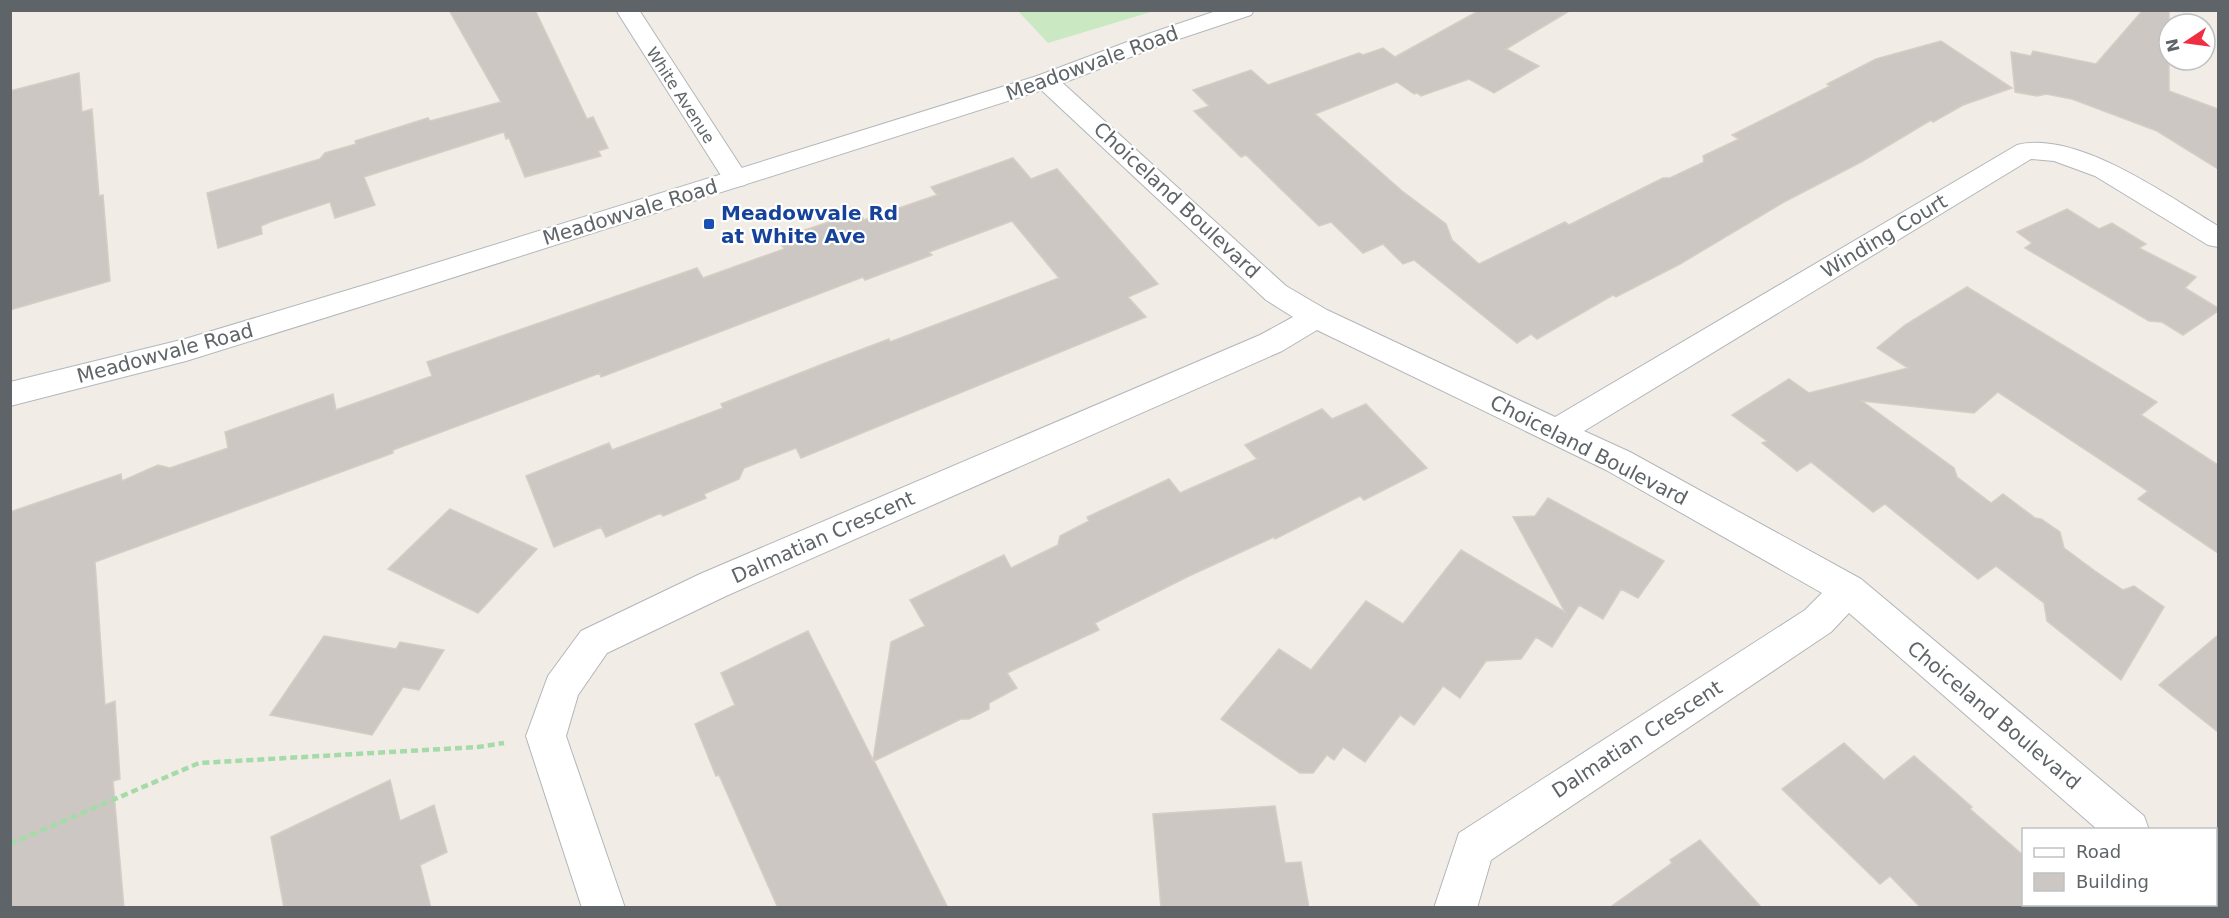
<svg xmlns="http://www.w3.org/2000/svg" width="2229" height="918" font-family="'DejaVu Sans',sans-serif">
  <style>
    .green { fill: #cae9c2 }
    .building { fill: #ccc7c2; stroke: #d6cdc4; stroke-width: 1.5 }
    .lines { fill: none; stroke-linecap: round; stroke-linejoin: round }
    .street-casing { stroke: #b2b6b9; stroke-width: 2 }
    .secondary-casing { stroke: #b3b8bb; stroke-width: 2 }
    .path { stroke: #a5dba9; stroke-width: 4.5; stroke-dasharray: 7 4; stroke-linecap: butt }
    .street { fill: #fff; fill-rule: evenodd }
    .secondary { fill: #fff; fill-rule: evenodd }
    .transit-dot { fill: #1a4fb4; stroke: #fff; stroke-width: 2 }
    .labels { text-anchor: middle; stroke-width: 4.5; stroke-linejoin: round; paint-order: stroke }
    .far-street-label { font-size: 16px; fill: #5e6467; stroke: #fff }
    .street-label { font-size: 20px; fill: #5e6467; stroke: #fff }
    .transit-label { font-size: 20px; font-weight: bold; fill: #164399; stroke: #fff; text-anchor: start }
  </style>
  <rect width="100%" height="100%" fill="#f1ece6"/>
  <path class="green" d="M1018,11h136l-106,32z"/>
  <path class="building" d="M449,10h86l52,109 6,-2 15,31 -10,3 3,5 -76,21 -16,-39 -3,1 -2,-7 -140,45 11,28 -40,13 -5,-16 -60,20 -9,4 1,8 -44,14 -11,-55 113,-34 5,-6 31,-9 -1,-3 73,-23 2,3 71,-19z
    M1480,10h91l-65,39 33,17 -45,27 -25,-14 -48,17 -4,-3 -3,1 -17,-12 -82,32 87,77 44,33 6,16 27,24 86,-42 4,3 94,-47h7l34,-16 -1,-6 36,-17 -7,-4 98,-49 -3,-2 49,-25 65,-18 71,47 -49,17 -30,17 -2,-2 -70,42 -77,40 -104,62 -64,33 -3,-2 -76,44 -6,-5 -14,9 -103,-83 -11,4 -20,-20 -20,9 -32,-31 -12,4 -73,-71 -5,2 -47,-46 15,-5 -16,-16 58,-20 17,15 91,-32 4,2 20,-7 12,9z
    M2143,10h26v81l49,18v60l-61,-38 -85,-32 -26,-5 -9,2 -22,-4 -4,-40 20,4 2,-5 63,13z
    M79,73l3,39 10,-3 7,87 4,-1 7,86 -100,29v-219z
    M1013,158l18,21 26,-10 101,115 -30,13 18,20 -345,141 -5,-10 -52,20 -5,11 -35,15 2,4 -43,18 -2,-3 -55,24 -5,-10 -47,20 -28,-71 83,-33 3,7 111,-42 -2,-4 107,-42 61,-23 1,3 169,-64 -47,-57 -83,31 3,3 -67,25 -2,-3 -188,72 -74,28 -1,-4 -207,77v3l-298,109 10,143 10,-4 5,78 -7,2 11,127h-114v-396l111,-38 1,7 36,-16 12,3 58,-20 -3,-16 108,-38 3,16 96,-34 -5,-14 270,-94 6,10 81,-29 -6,-10 81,-27 5,8 73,-25 -6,-8z
    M2067,209l32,20 13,-6 34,21 -7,4 57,29 -11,11 33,20v3l-35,24 -21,-13 -13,-1 -124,-73 7,-5 -15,-11z
    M1967,287l190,115 -16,13 77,50v88l-80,-54 10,-8 -150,-99 -24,21 -112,-12 92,67 3,9 34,26 12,-9 32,24 6,1 19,13 4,16 31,23 28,19 11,-4 30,21 -43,73 -74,-59 -3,-18 -48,-37 -18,13 -93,-75 -12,8 -62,-50 -14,9 -35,-28 5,-2 -35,-26 57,-36 20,14 99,-25 -31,-20 28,-23z
    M1366,404l61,64 -63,32 -4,-4 -85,43 -1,-2 -85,39 -94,47 4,7 -92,43 10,15 -28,15v6l-20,10h-8l-87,42 74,147h-170l-59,-133 -3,1 -21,-52 40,-19 -14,-32 87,-42 65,129 18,-118 34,-16 -15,-26 94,-45 7,13 47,-23 2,-9 29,-15 -2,-4 82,-38 11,14 77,-34 -12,-14 77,-36 10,10z
    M1548,498l116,63 -26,37 -17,-9 -18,30 -24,-14 -27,42 -16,-10 -15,22 -35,2 -26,37 -17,-12 -29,39 -14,-10 -35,47 -22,-15 -9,13 -7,-5 -14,18h-13l-79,-54 58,-70 32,21 55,-69 37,23 58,-74 104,62 -52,-95 22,-1z
    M450,509l87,40 -59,64 -90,-44z
    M2218,635v97l-59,-47z
    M324,636l72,13 4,-7 44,8 -25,40 -16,-3 -31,48 -102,-20z
    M1844,743l40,37 30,-24 58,51 -2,2 54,47v52h-103l-31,-32 -10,8 -98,-95z
    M390,780l10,41 34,-16 13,47 -27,13 11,43h-147l-13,-71z
    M1275,806l10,57 16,-1 8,46h-148l-8,-94z
    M1700,840l62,68h-153l63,-45 -2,-3z"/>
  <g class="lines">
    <g class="street-casing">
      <path id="street" d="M616,10h23l110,169 -4,6 -9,2 -9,-2z
        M1046,74l9,2 231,210 41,24 228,107 462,-272c60,-15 151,51 201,81v21l-10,-2 -113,-69 -41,-15 -23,-2 -447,272 46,21 231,127 283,237 5,14h-51l-249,-217 -18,19 -340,228 -14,48h-43l25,-75 346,-223 17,-17 -216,-123 -289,-140 -35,21 -556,245 -119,57 -29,42 -12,41 59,172h-43l-56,-172 22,-60 33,-45 119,-57 560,-239 33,-18 -27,-17 -229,-214 -3,-5 3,-5z
        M2216,882l2,1v25h-22l-1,-4h21z"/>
    </g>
    <g class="secondary-casing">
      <path id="secondary" d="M1219,10h35l-3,5 -84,28 -112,43 -657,209 -212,66 -176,45v-24l175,-43 193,-58 659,-205 114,-43z"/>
    </g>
    <path class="path" d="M10,844l189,-81 279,-16 26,-4"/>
    <use href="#street" class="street"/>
    <use href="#secondary" class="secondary"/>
  </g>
  <rect class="transit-dot" x="703" y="218" width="12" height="12" rx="3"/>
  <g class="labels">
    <g class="far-street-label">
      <text transform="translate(681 95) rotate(57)" y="6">White Avenue</text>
    </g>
    <g class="street-label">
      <text transform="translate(1092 63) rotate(-20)" y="7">Meadowvale Road</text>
      <text transform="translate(1177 200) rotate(43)" y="7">Choiceland Boulevard</text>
      <text transform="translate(630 212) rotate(-17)" y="7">Meadowvale Road</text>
      <text transform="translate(1884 236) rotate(-31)" y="7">Winding Court</text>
      <text transform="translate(165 353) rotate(-15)" y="7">Meadowvale Road</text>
      <text transform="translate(1589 450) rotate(27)" y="7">Choiceland Boulevard</text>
      <text transform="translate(823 537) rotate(-24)" y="7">Dalmatian Crescent</text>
      <text transform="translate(1994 715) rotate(40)" y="7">Choiceland Boulevard</text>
      <text transform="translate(1637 739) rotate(-33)" y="7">Dalmatian Crescent</text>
    </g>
    <g class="transit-label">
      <text x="721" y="220">Meadowvale Rd<tspan x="721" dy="23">at White Ave</tspan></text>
    </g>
  </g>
  <rect width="2229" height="918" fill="none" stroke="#5e6467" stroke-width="24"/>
  <rect x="2022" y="828" width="195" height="78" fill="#ffffff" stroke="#bfc1c2" stroke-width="1.5"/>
  <rect x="2034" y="848" width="30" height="9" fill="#ffffff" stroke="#bfc1c2" stroke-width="1.5"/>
  <text x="2076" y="858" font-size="18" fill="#5e6467">Road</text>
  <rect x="2034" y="873" width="30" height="18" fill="#ccc7c2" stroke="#bfc1c2" stroke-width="1.5"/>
  <text x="2076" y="888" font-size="18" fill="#5e6467">Building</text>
  <g transform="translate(2187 42) rotate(257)"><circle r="28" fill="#ffffff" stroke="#bfc1c2" stroke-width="1.5"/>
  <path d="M0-4.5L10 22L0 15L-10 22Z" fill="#ef2e43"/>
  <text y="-9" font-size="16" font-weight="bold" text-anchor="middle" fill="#5e6467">N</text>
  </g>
</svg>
